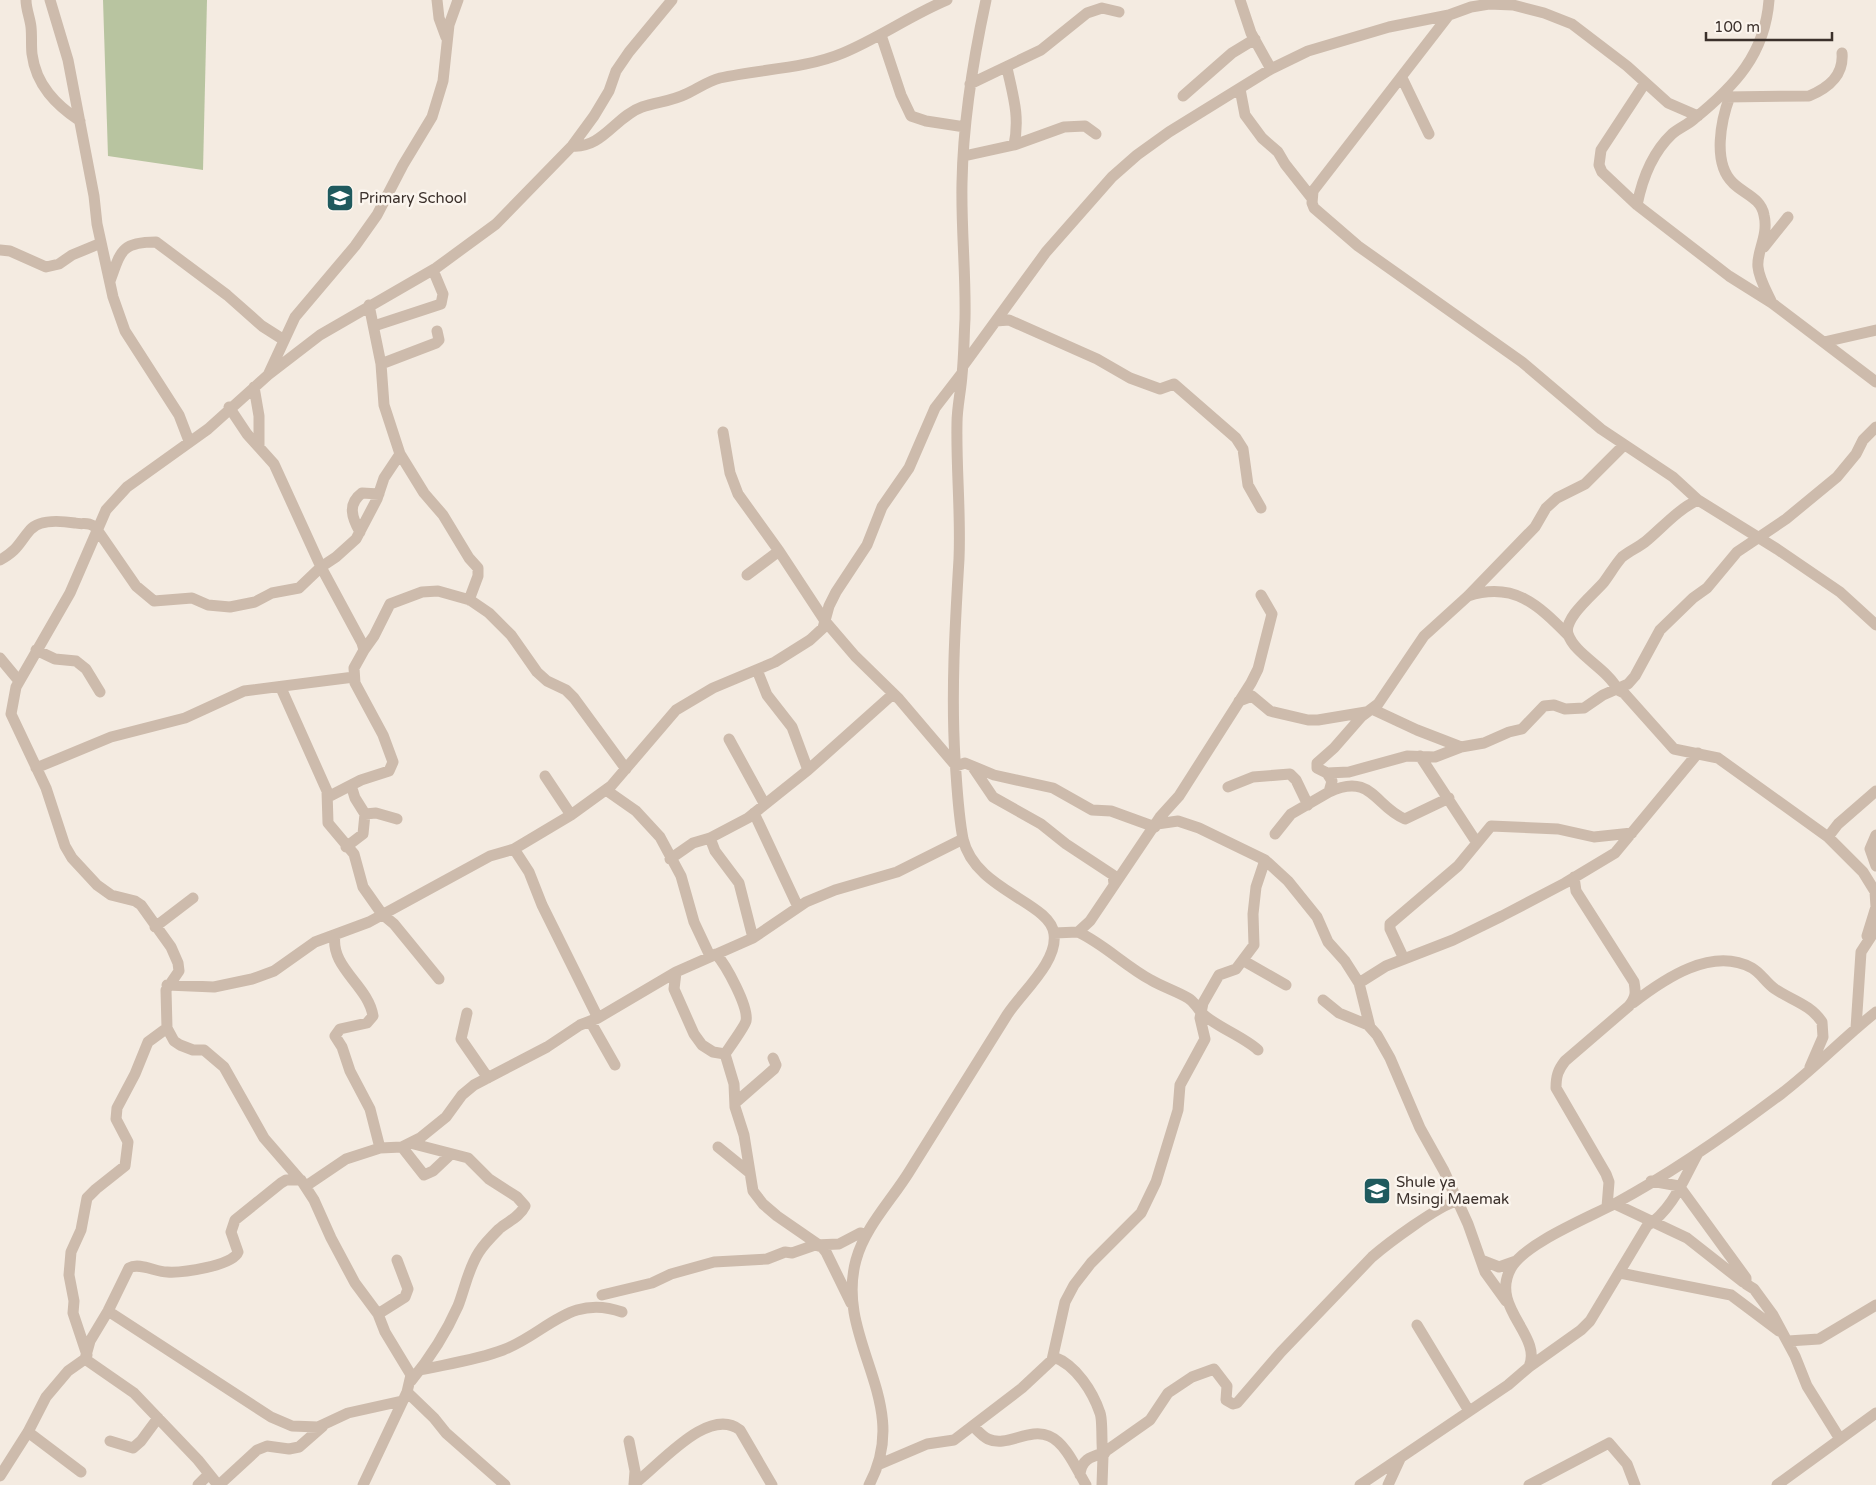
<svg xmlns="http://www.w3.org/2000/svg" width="1876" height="1485" font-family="'Varela Round',sans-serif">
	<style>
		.green { fill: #b8c4a0 }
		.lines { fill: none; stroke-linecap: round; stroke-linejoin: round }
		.minor { stroke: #cdbbac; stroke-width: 11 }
		.labels { text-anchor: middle; stroke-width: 5; stroke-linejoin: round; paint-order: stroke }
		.poi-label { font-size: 15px; fill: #3b302b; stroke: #fbf5ee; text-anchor: start }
	</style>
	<rect width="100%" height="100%" fill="#f4ebe1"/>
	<path class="green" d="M103,0H207L203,170L108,156Z"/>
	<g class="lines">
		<path class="minor" d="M26,0C26,9 30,18 31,27C32,36 31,45 32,54C36,85 56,105 80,121
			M50,0L68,60L94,196L97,224L113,297L125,331L179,415L189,441
			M437,0L439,18L446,37
			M1240,0L1251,33L1271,69
			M1449,15L1313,191L1312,203L1314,208L1358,246L1522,362L1601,429L1673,477L1698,500L1777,549L1840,592L1876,625
			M881,35L901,95L911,116L926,121L965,127
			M1007,68C1013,96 1020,116 1014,145
			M1402,78L1429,134
			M1645,83L1601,150L1599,165L1602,172L1637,205L1729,276L1772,303L1876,382
			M970,84L1041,50L1087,13L1102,8L1119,12
			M1240,89L1245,115L1262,138L1278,152L1285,164L1311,197
			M1183,96L1232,53L1255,39
			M1730,96C1721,120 1712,163 1733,183C1744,194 1761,198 1764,215C1769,236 1756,252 1758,267C1759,279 1767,292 1772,303
			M1725,97L1809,96C1828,88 1844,76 1842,53
			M572,146C602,149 616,116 642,107C657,102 672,101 686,94C697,89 708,81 720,78C760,69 805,69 843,53C879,38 911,15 947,0
			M964,156L1014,145L1064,127L1085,126L1096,134
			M1637,205C1642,180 1653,152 1672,134C1679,128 1687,125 1694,119C1735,86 1765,54 1769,0
			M1764,247L1788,217
			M0,250L10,251L46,267L59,264L72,255L101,243
			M110,281C121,251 121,242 156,242L227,295L262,326L284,340
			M369,305L381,364L384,405L400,454L424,493L443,515L469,558L478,568V576L469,600
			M996,321L1009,320L1097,359L1130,378L1160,389L1174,384L1236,438L1243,449L1248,485L1261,508
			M374,326L441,304L443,294L433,270
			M1824,342L1876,330
			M381,364L436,343L439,340L437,331
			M963,366L1046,252L1112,177L1137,155L1169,132L1271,69L1308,51L1389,27L1449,15L1471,7L1489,4L1513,5L1544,13L1572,24L1627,66L1668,103L1698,116
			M269,373L295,317L355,246L377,215L403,165L432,117L443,81L449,25L458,0
			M254,387L259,416V446
			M229,407L247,434L274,464L321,567L362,643L364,650L354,668L355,683L383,735L393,762L389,771L361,780L328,797
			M723,432L730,473L738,494L779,551L825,621L855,656L899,699L956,766L965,763L994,775L1053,788L1092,810L1111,811L1155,827
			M1698,500C1678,509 1662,528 1645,542C1637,548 1629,551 1622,557C1615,565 1610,574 1604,582C1595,593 1563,618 1568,634C1575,655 1607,668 1618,690L1624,693L1674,749L1718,758L1828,837L1863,872L1876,893
			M360,532C352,518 347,504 362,493L379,494
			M0,560C18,550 18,544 30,530C39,519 62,521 75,523C83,525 89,521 96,528L136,586L154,601L192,598L208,605L230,607L255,602L272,593L299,588L321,567L336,557L356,539L377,499L384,478L400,454
			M747,575L779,551
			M1468,596C1514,581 1538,605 1568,635
			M36,650L55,659L76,661L86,669L100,692
			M364,650L374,636L390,604L422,592L438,591L470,600L489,613L511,635L537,672L547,681L566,690L574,698L626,769
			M0,658L19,681
			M757,670L767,695L792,727L808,770
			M281,688L327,791L328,823L354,854L363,887L382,914L394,924L439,979
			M1239,701L1252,696L1270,711L1308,720H1318L1366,712
			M1372,709L1417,730L1461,747
			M729,739L764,803
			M1420,756L1477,843
			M972,766L993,797L1041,824L1066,844L1113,875L1114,884
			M36,768L111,737L185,718L244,691L354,677
			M1327,773L1349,772L1407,756L1435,757L1461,747L1484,743L1509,732L1522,729L1544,706L1554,705L1565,709L1584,708L1603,695L1628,684L1635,676L1660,630L1693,598L1707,588L1737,552L1786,519L1837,477L1856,454L1863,440L1876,427
			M545,776L571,815
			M351,785L355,798L365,814L376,813L397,819
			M1228,787L1253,777L1290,774L1296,780L1308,805
			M606,790L636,811L660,837L681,876L694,922L710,956
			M1329,792C1372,772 1375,807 1405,819L1449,798
			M754,813L798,907
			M1157,824L1178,821L1199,828L1265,860L1288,881L1317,917L1328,942L1345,961L1359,983L1370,1027
			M1275,834L1291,814L1329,792L1332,781L1327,773L1317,768V763L1334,748L1362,716L1378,704L1424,636L1468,596L1535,527L1546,508L1557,498L1585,484L1624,445
			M1876,835L1870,849L1876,866
			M1828,837L1838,824L1876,791
			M710,838L715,851L739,883L753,938
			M346,847L363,834L365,814
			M514,849L529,872L542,905L598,1018
			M670,859L693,843L710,838L748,818L808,770L893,694
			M1574,877L1576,891L1634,982C1636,993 1636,997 1629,1006L1565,1061C1558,1070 1556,1076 1556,1088L1606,1174L1609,1182L1607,1207
			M155,927L193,898
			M1078,932C1104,944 1125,966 1151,980C1163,987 1176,991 1188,998C1195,1002 1196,1007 1201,1012C1212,1025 1243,1036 1258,1050
			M1054,933L1078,932L1090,921L1160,817L1179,796L1251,683L1258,669L1272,614L1261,595
			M335,935C330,968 368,985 373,1016L367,1023L340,1029L335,1036L342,1047L350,1071L370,1109L380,1148
			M1867,936L1876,907L1875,892
			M716,954C726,965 749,1007 746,1021C745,1026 729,1048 725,1054
			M1404,959L1390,929V924L1458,866L1491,826L1558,829L1594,837L1632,833
			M1244,961L1286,985
			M676,972L674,989L694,1034L702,1045L713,1052L725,1054
			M1359,983L1386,966L1453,940L1502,916L1565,883L1615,853L1698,753
			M167,985L214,987L252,979L274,971L315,942L369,922L490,856L514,849L571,815L611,786L676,710L713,688L775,662L810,640L823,628L829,606L836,592L867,545L882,507L909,468L935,408L962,373
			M1323,1000L1339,1013L1368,1025L1377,1035L1390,1058L1420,1128L1444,1171L1468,1224L1485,1272L1506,1301
			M1633,1003C1664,979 1712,946 1752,968C1761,973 1766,983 1775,989C1791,1000 1810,1004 1822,1022L1823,1037L1810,1067
			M467,1013L461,1039L488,1078
			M590,1021L615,1065
			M1856,1028L1861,952L1876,929
			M725,1054L734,1084L735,1107L744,1135L753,1191L763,1204L777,1216L819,1245
			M735,1103L774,1069L776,1065L773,1058
			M410,1143L468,1158L489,1179L517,1197L525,1206C519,1218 508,1221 499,1229C492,1236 484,1244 479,1252C468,1269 465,1288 458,1306C446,1333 430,1358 411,1381
			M402,1147L424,1175L433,1171L451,1154
			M718,1147L750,1173
			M1651,1181L1679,1186L1746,1278V1284L1754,1289L1773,1315L1795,1356L1807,1386L1840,1439
			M304,1184H309L346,1159L380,1148L402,1147L420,1138L446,1117L462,1095L474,1085L547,1047L580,1025L598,1018L676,972L753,938L806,902L835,890L897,872L963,839
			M1615,1204L1687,1238L1743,1282
			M815,1245L822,1247L826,1252L851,1303
			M1481,1260L1499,1267L1516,1261
			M1620,1273L1731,1295L1779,1331
			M602,1295L652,1283L671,1274L714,1262L767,1259L785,1252L792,1253L815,1245L839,1244L860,1233L865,1234
			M108,1311L271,1417L292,1426L318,1427L348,1413L402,1401
			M378,1314L405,1297L408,1289L397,1260
			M1417,1325L1469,1411
			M1788,1341L1819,1339L1876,1305
			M87,1355L73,1313L74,1301L69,1275L71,1252L81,1230L87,1198L96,1189L125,1166L128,1142L116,1119L117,1108L135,1074L148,1042L167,1028
			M1054,1357C1076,1365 1093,1392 1100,1413C1103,1420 1101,1446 1103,1456
			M85,1359L134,1393L198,1460L218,1485
			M1529,1367L1581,1330L1590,1321L1647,1226C1673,1209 1683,1180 1698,1153
			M420,1370C447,1364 477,1360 503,1350C546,1334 570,1293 622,1312
			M407,1392L434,1418L446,1433L505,1485
			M973,1426C977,1430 982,1436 988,1439C1007,1448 1029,1427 1049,1436C1066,1443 1077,1470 1086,1485
			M28,1432L81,1472
			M110,1441L133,1448L141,1441L158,1418
			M629,1441L635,1471L634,1485
			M880,1464L927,1444L954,1440L1022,1388L1052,1360L1065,1302L1074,1285L1091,1263L1141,1213L1156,1182L1178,1110L1180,1085L1205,1039L1200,1018L1203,1003L1219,975L1236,969L1254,945L1253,914L1256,887L1265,860
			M1080,1475C1081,1460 1090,1457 1103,1453
			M0,1476L28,1432L46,1397L68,1371L85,1359L90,1341L108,1311L129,1268C139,1262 156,1272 167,1272C181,1273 233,1266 238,1252L231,1232L235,1220L281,1183L286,1180H301
			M634,1484C659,1466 708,1405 740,1430L772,1485
			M198,1485L209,1474
			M219,1485L257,1450L267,1446L289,1449L299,1447L323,1426
			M363,1485L407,1392L411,1375L385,1332L378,1314L355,1283L331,1238L314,1200L303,1183L264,1138L224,1067L204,1050H193L180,1045L174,1041L167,1028L166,990L179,971L178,963L171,947L141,905L135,901L111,895L97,885L72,858L65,846L46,788L11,714L16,687L70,593L106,510L127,487L208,429L268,375L320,335L436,268L496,224L572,146L594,116L609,91L616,71L629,52L672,0
			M869,1485C914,1402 834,1341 856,1260C865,1227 891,1201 909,1172C942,1120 974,1067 1007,1015C1021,993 1058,962 1054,934C1051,902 975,891 963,839C958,813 957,786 955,759C951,692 955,626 959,559C961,514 956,468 957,423C957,407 961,391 962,375C964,356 964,337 965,319C966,274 961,228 962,183C963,121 973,60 986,0
			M1102,1485L1103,1456L1106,1451L1150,1420L1168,1393L1192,1377L1214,1369L1227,1386L1226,1400L1233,1404L1237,1403L1281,1352L1372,1257C1387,1244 1439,1205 1457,1201
			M1360,1485L1508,1385L1529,1367C1543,1335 1489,1308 1511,1268C1525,1243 1590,1217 1616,1203C1674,1172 1729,1133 1781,1094C1814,1069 1843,1038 1876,1012
			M1388,1485L1400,1459
			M1529,1485L1609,1443L1627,1464L1635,1485
			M1777,1485L1876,1413"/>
	</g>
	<defs>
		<g id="school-square" transform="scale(1.4375)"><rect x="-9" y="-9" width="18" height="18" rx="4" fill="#1f5a5e" stroke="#fbf5ee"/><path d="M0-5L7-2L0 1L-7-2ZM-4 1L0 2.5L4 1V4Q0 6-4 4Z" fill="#fff"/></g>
	</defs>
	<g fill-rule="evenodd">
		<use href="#school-square" x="340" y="198"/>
		<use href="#school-square" x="1377" y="1191"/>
	</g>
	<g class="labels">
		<g class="poi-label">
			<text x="359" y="203">Primary School</text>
			<text x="1396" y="1187">Shule ya<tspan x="1396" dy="17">Msingi Maemak</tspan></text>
		</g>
	</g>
	<path d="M1706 32v8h126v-8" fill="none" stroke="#3b302b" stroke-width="2.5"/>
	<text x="1714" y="32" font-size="15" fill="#3b302b" stroke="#fbf5ee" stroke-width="4" paint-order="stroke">100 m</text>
</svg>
